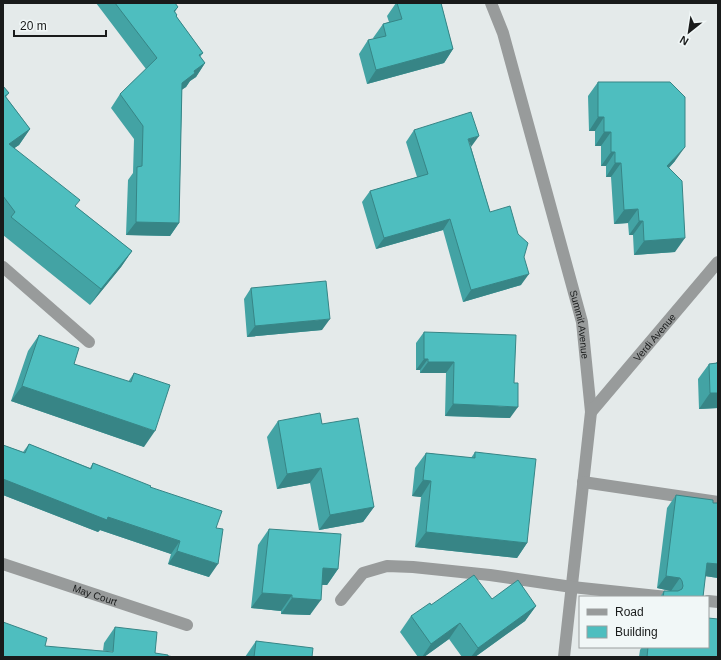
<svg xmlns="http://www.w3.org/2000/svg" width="721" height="660" font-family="Helvetica,sans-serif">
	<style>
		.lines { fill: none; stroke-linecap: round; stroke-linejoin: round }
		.minor { stroke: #989b9b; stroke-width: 12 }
		.wall { fill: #43a3a4 }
		.shaded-wall { fill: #378586 }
		.building { fill: #4ebebf; stroke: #378586 }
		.labels { text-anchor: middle; stroke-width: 4; stroke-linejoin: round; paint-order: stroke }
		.street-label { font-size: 10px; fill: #191b1b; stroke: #f1f7f7 }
	</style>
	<rect width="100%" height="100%" fill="#e4eaea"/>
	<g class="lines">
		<g class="minor">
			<path id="s1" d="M491,3L503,33L582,322L591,412L564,657"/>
			<path d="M3,267L89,342"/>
			<path id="s2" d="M591,412L718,262"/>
			<path d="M583,482L718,502"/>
			<path id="s3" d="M3,564L187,625"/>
			<path d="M341,600L363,573L387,566L413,567L490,575L572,587L667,597"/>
			<path d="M708,601L718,602"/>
		</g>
	</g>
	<path class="wall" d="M96,3H175L178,7L175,12L176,16L203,53L200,57L205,63L196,77L190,81L186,87L182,89L179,223L170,236L126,235L128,180L133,173L134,139L111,108L120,94L146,69Z
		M396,3H441L453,49L444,63L367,84L359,54L368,40L374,39L373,38L383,24L389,22L387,16Z
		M598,82L675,161L669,168L675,252L634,255L633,235H629L628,223L614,224L611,177H606V166H601V146H595V131H589L588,96Z
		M3,86L9,93L6,97L30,129L19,145L14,148L75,206L132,251L121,267L90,305L3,235L4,227L3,226Z
		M414,130L471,147L490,212L524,257L521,285L463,302L443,230L376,249L362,202L370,191L417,177L406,142Z
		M251,288L322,330L247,337L244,299Z
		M424,332L510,418L445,416L446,373H420V370H416V343Z
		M39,335L74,364L128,382L134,373L144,447L11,401L28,351Z
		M718,361V408L699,409L698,379L709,364L716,363Z
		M278,421L322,424L374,507L363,522L319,530L310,483L277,489L267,437Z
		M29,444L90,468L93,463L150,487L216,528L209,577L168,564L171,554L100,530L98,532L3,495V445L23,452Z
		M475,452L527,543L517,558L415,547L421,497L412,496L415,468L426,453L471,458Z
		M676,495L713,503L718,578L705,576L703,597H660L664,591H671L657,588L667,508Z
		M269,529L338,569L327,585H322L310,615L281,614V611L251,608L258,545Z
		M492,599L536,606L525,621L475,657H462L449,639L424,657H418L400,632L411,616L431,605Z
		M115,627L155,653L168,656L45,646L103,651L104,643Z
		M256,641L312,657H245Z
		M642,647H708L718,657H639L640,650Z"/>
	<path class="shaded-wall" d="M453,49L444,63L367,84L376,70Z
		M205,63L196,77L190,81L186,87L173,96L182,83L194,71Z
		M598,117H604L595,131H589Z
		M30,129L19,145L3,156L9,144Z
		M604,132H611L601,146H595Z
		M479,136L471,147L468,139Z
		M685,147L675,161L657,180L667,166Z
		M611,152H615L606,166H601Z
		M615,163H621L611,177H606Z
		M638,209L628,223L614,224L624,210Z
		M450,219L443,230L376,249L384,238Z
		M639,221H643L633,235H629Z
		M136,222L179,223L170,236L126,235Z
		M685,238L675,252L634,255L644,241Z
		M132,251L121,267L90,305L101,289Z
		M529,274L521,285L463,302L471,290Z
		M330,319L322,330L247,337L255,326Z
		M424,359H428L420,370H416Z
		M428,362H454L446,373H420Z
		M22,386L155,431L144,447L11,401Z
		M710,393H718V408L699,409Z
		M453,404L518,407L510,418L445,416Z
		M321,468L310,483L277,489L287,474Z
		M3,479L108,517L180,541L171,554L100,530L98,532L3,495Z
		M423,480L431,481L421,497L412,496Z
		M374,507L363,522L319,530L330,515Z
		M426,532L527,543L517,558L415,547Z
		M177,551L218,564L209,577L168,564Z
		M707,563L718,564V578L698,575Z
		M323,568L338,569L327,585L312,584Z
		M666,576L680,578L671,591L657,588Z
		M262,593L292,595L281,611L251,608Z
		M292,598L321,600L310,615L281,614Z
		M536,606L525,621L475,657H471L478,648Z
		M460,623L449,639L424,657H422L431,644Z"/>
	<path class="building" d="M115,3H175L178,7L174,11L177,15L176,16L203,53L199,55L205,63L194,71L195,73L182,83L179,223L136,222L137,167L142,166L143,126L120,94L157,58Z
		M397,3H441L453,49L376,70L368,40L386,36L383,24L402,19Z
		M598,82H670L685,97V147L667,166L682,181L685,238L644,241L643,221H639L638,209L624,210L621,163H615V152H611V132H604V117H598Z
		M3,86L9,93L5,96L30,129L9,144L80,200L75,206L132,251L101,289L11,217L15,212L3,196Z
		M471,112L479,136L468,139L490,212L510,206L518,234L528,243L524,257L529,274L471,290L450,219L384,238L370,191L428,174L414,130Z
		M326,281L330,319L255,326L251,288Z
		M424,332L516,335L514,383H518V407L453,404L454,362H428V359H424Z
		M39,335L79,348L74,364L131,382L134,373L170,385L155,431L22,386Z
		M718,361V393H710L709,364L717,363Z
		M320,413L322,424L358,418L374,507L330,515L321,468L287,474L278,421Z
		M29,444L91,469L93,463L151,486L150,487L222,511L216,528L223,529L218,564L177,551L180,541L108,517L107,520L3,479V445L25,453Z
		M475,452L536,459L527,543L426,532L431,481L423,480L426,453L475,458Z
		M676,495L713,500V503H718V564L707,563L703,597H663L664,591H678L682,589L683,586L682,581L680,578L666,576Z
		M269,529L341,534L338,569L323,568L321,600L292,598V595L262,593Z
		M474,575L492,599L518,580L536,606L478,648L460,623L431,644L411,616L430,603L431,605Z
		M708,618L718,619V657H647L648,647H708Z
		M3,622L47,638L45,646L113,652L115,627L157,632L155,653L168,655V656L175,657H3Z
		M256,641L313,648L312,657H254Z"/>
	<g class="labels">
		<g class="street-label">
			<text dy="4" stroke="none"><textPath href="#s1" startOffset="334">Summit Avenue</textPath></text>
			<text dy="4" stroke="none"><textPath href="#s2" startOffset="98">Verdi Avenue</textPath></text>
			<text dy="4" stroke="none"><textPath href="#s3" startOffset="97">May Court</textPath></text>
		</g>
	</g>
	<rect width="721" height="660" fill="none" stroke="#191b1b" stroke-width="8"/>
	<rect x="579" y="596" width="130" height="52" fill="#f1f7f7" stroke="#9b9f9f"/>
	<rect x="587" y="609" width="20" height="6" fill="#989b9b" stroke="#9b9f9f"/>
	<text x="615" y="616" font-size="12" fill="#191b1b">Road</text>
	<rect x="587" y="626" width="20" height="12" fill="#4ebebf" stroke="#9b9f9f"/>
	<text x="615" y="636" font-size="12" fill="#191b1b">Building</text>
	<g transform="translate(689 32) rotate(210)" stroke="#f1f7f7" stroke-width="3" paint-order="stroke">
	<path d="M0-3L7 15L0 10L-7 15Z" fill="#191b1b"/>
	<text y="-6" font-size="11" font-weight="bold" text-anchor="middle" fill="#191b1b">N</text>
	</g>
	<path d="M14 30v6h92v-6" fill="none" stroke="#191b1b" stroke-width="2"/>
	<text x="20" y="30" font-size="12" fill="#191b1b" stroke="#f1f7f7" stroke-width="3" paint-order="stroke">20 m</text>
</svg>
